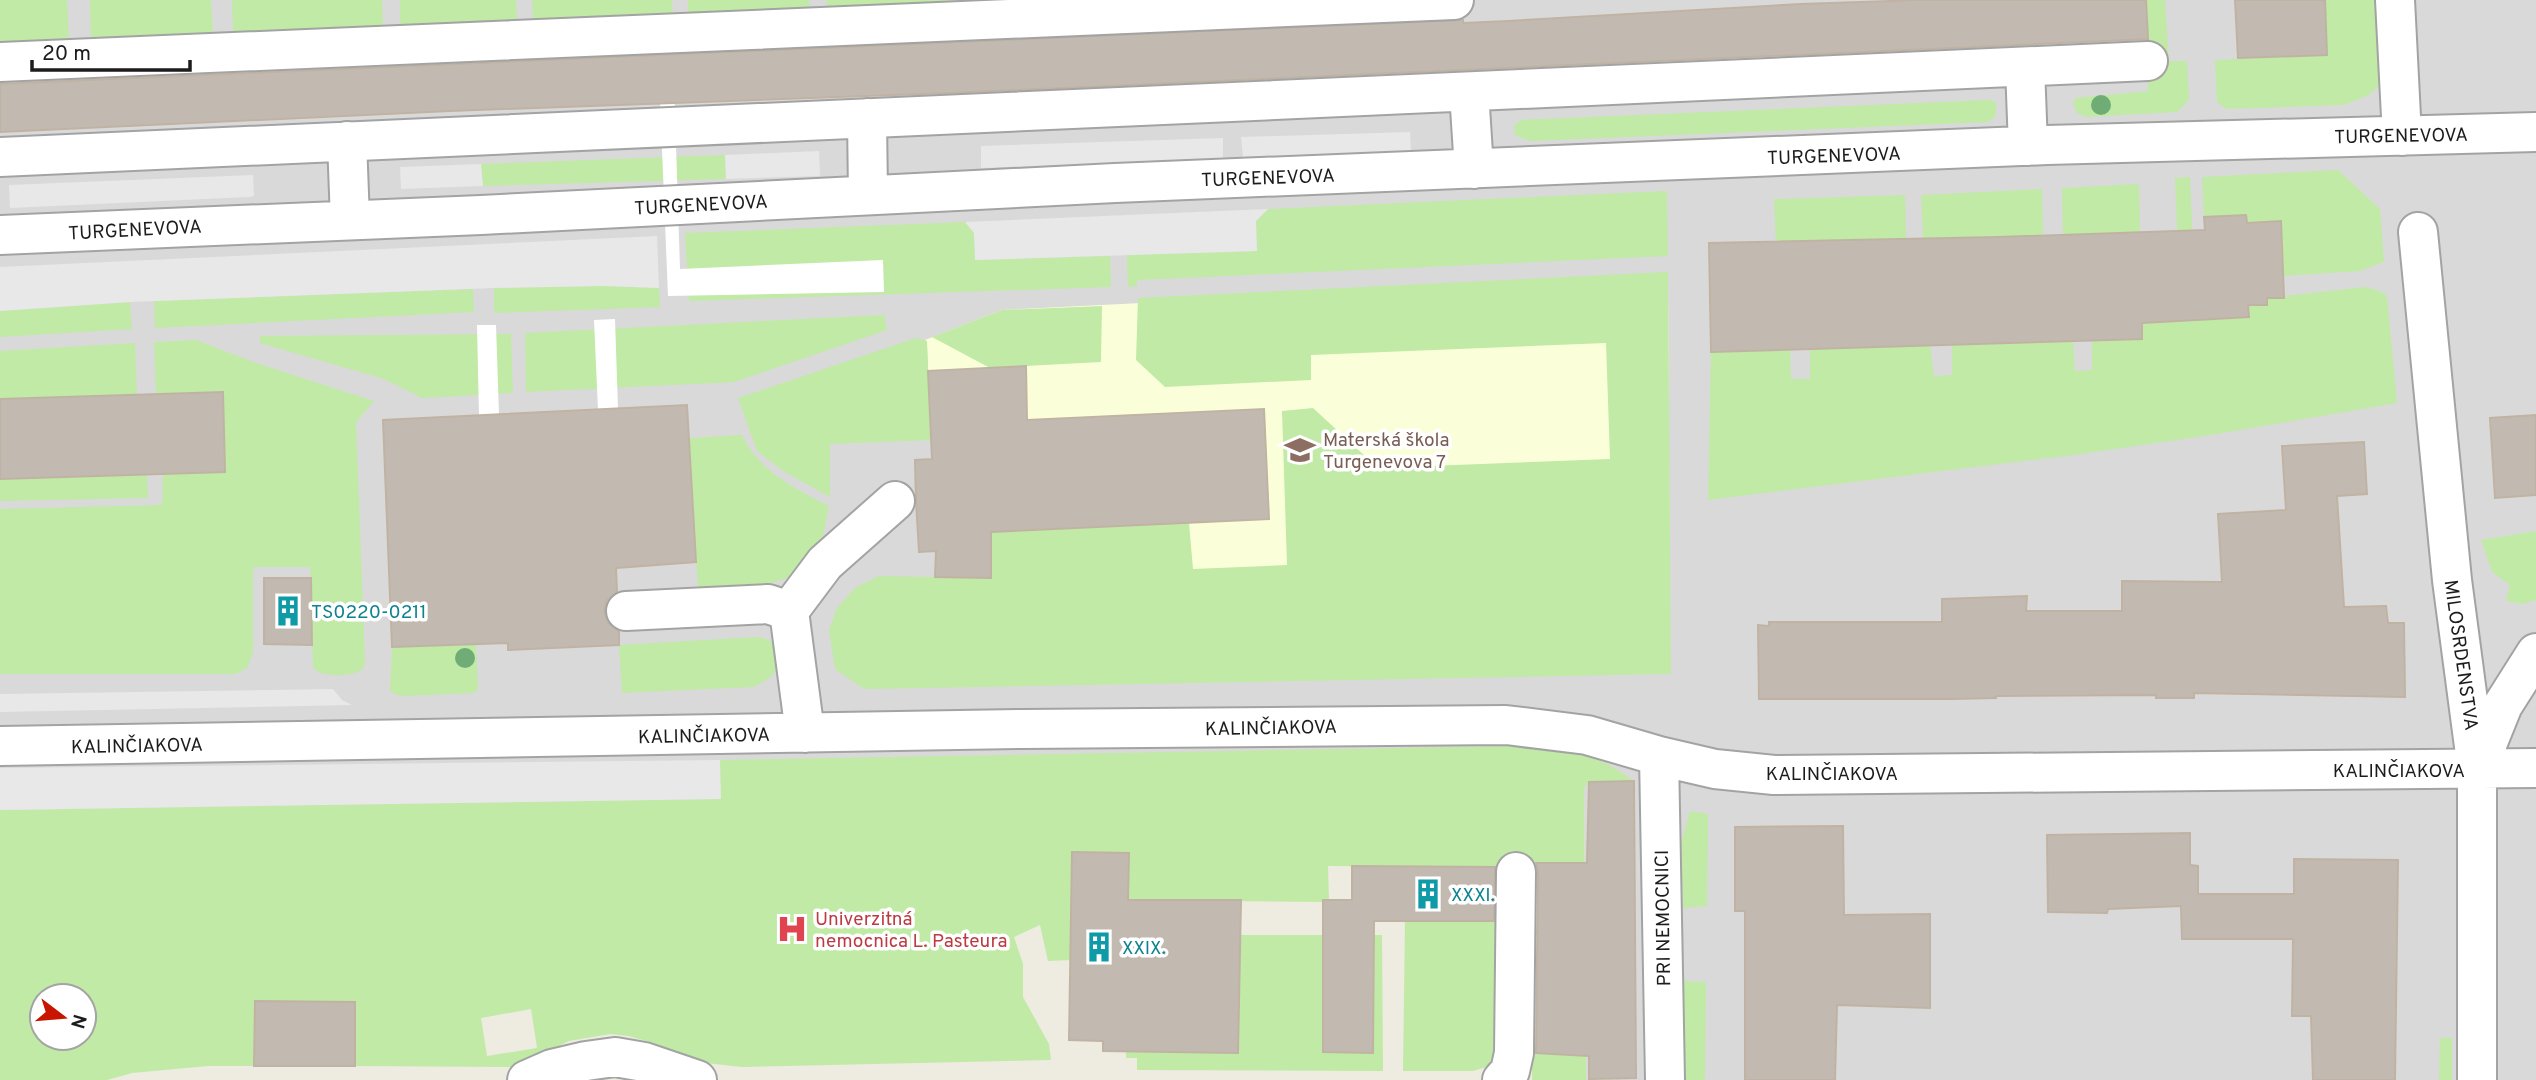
<svg xmlns="http://www.w3.org/2000/svg" width="2536" height="1080" font-family="Overpass,sans-serif">
	<style>
		.residential { fill: #dad9d9 }
		.education { fill: #fbffd9 }
		.grass { fill: #c0eaa5; fill-rule: evenodd }
		.parking { fill: #e8e8e8 }
		.pier { fill: #fff }
		.building { fill: #c2bab1; stroke: #c0b3a3; stroke-width: 2 }
		.lines { fill: none; stroke-linecap: round; stroke-linejoin: round }
		.minor-casing { stroke: #a3a3a3; stroke-width: 42 }
		.minor { stroke: #fff; stroke-width: 38 }
		.tree { fill: #70ad76 }
		.labels { text-anchor: middle; stroke-width: 7; stroke-linejoin: round; paint-order: stroke }
		.street-label { font-size: 19px; fill: #1c1c1c; stroke: #fff }
		.education-label { font-size: 19px; fill: #785e54; stroke: #fff; text-anchor: start }
		.culture-label { font-size: 19px; fill: #0d838f; stroke: #fff; text-anchor: start }
		.health-label { font-size: 19px; fill: #be3a42; stroke: #fff; text-anchor: start }
	</style>
	<rect width="100%" height="100%" fill="#eeebe1"/>
	<path class="residential" d="M0,0H2536V1080H1586L1584,789L0,810Z"/>
	<path class="education" d="M1668,277L1670,634L935,577L936,552H919L915,460L932,458L927,346L925,340L1002,310Z"/>
	<path class="grass" d="M0,0H67L69,40L0,44Z
		M90,0H211L213,34L91,39Z
		M232,0H382L383,27L233,33Z
		M400,0H516L517,21L400,26Z
		M532,0H672L673,16L533,21Z
		M688,0H809L810,12L688,15Z
		M827,0H954V8L827,11Z
		M2145,0H2165L2169,61H2187L2189,100L2177,112L2085,117L2077,113L2073,104L2075,98L2148,91Z
		M2325,0H2379L2383,72L2377,88L2367,96L2344,105L2227,109L2217,102L2215,60L2326,55Z
		M1988,100L1996,102V115L1989,122L1530,141L1515,135L1514,126L1521,120Z
		M725,155L726,179L483,186L481,164Z
		M2338,170L2380,209L2384,262L2360,271L2283,276L2247,223L2246,215L2204,217L2202,177Z
		M2190,177L2196,320L2248,305H2266L2267,298L2364,287L2380,291L2387,296L2397,403L2211,435L2073,455L1708,500L1711,352L1790,349L1791,379H1810V348L1930,345L1934,376L1952,375V344L2073,341L2075,371L2092,370V340L2142,339L2141,277L2179,274L2175,178Z
		M2139,184L2140,232L2063,235L2062,188Z
		M2042,189L2043,236L1923,238L1921,195Z
		M1667,191L1668,256L1137,280V286L1128,287L1127,255L1257,251L1256,221L1268,209Z
		M1905,195L1906,238L1776,243L1774,199Z
		M965,222L974,233L976,260L1110,256L1111,287L689,301L685,233Z
		M1668,272L1671,674L864,689L835,669L829,630L837,608L855,588L879,576L990,578L991,532L1189,523L1193,569L1287,565L1282,411L1313,408L1378,468L1610,459L1606,343L1311,355V380L1165,387L1136,360L1138,298Z
		M604,286L659,288L660,307L494,313V288Z
		M473,289L474,312L155,328L154,301Z
		M130,302L132,329L0,337V311Z
		M1102,306L1101,362L990,368L932,337L1002,310Z
		M884,315L887,330L734,382L526,392L525,333Z
		M511,334L513,393L422,398L384,379L260,343V336Z
		M916,338L927,341L931,440L830,444V497L783,471L757,451L738,398Z
		M196,340L256,363L374,401L356,422L365,662L363,669C351,677 324,678 313,668L310,567H253V651L248,667L236,674H0V509L162,505L163,474L225,472L223,393L156,394L154,342Z
		M135,343L137,395L0,399V351Z
		M742,435C759,471 794,488 829,506C826,518 825,531 821,543C806,593 739,585 698,588L689,438Z
		M147,475L148,498L0,501V479Z
		M2536,531V600L2522,604L2506,601L2510,585L2492,572L2481,540Z
		M757,637L766,639L775,644C782,668 776,677 753,687L622,693L619,645Z
		M476,644L478,689L473,693L402,696L394,694L390,690L392,647Z
		M1565,745L1613,767L1634,781L1589,782L1584,788L1586,1080H1532V1053H1566L1543,934L1532,935L1526,929L1575,928V863H1526L1505,867L1328,866L1329,902L1128,900V853L1072,852L1071,960L1048,961L1040,925L1014,937L1023,964V997L1049,1044L1051,1060L742,1067L697,1062L654,1043L628,1036L610,1034L569,1041L517,1067L355,1066V1002L255,1001L254,1066H208L132,1073L107,1080H0V810L720,799V760ZM42,996H84V1038H42ZM531,1009L537,1048L487,1056L481,1018Z
		M1690,811L1708,814L1707,906L1683,908L1681,844Z
		M1405,921H1498L1497,1055L1490,1066L1473,1071H1403Z
		M1128,934L1238,1053L1240,935H1382L1383,1071L1137,1070V1058H1126Z
		M1684,981L1706,982L1705,1080H1685Z
		M2440,1038H2452V1080H2439Z"/>
	<path class="parking" d="M1410,132L1411,151L1243,157L1241,137Z
		M1223,138V159L981,168V146Z
		M819,151L820,176L726,179L725,155Z
		M481,164L483,186L401,189L400,167Z
		M253,175L254,196L249,197L10,208L9,185Z
		M1268,209L1256,221L1257,251L975,260L974,233L965,222Z
		M657,236L659,288L604,286L494,288L130,302L0,311V267Z
		M333,689L342,700L352,705L0,712V694Z
		M720,760L721,799L0,810V768Z"/>
	<path class="pier" d="M658,52H673L680,269L883,260L884,292L668,296Z
		M615,319L618,409L598,410L594,320Z
		M477,325H496L499,415L479,416Z"/>
	<path class="building" d="M1920,0H2146L2148,39L948,93L450,111L0,132V84L1463,20V23L1508,21L1801,4Z
		M2235,0H2325L2327,55L2238,58Z
		M2246,215L2247,223L2281,221L2284,298H2267V305H2248L2249,317L2142,323V339L1711,352L1709,243L1999,237L2205,230L2204,217Z
		M1026,366L1027,420L1264,409L1269,519L991,532V578L935,577L936,551L919,552L916,501L915,460L932,459L928,371Z
		M223,392L225,472L0,479V399Z
		M687,405L696,562L616,568L617,592L607,600L604,611L608,623L619,631V645L508,650V643L392,647L383,420Z
		M2536,415V495L2495,498L2490,418Z
		M2364,442L2367,494L2337,496L2344,607L2386,606L2388,623H2404L2405,697L2194,693V698H2156V695L1996,696V698L1952,699H1759L1758,625L1769,626V622H1942V599L2027,596L2026,611H2122V581L2222,582L2218,514L2286,510L2282,446Z
		M264,578H311L312,645L264,644Z
		M1634,781L1636,1078L1589,1079V1056L1536,1053L1538,872L1536,863H1587L1589,782Z
		M1843,826L1844,915L1930,914V1008L1837,1005L1835,1080H1745V911H1735V827Z
		M2190,833V865L2198,866V894H2294V859L2398,860L2395,1080H2313L2311,1016H2292L2293,939H2182L2181,906L2108,909L2107,913L2048,912L2047,835Z
		M1072,852L1129,853L1128,900H1241L1238,1053L1103,1051V1041L1069,1040Z
		M1352,866L1495,867L1494,921H1374L1373,1053L1323,1052V900H1352Z
		M255,1001L355,1002V1066H254Z"/>
	<g class="lines">
		<g class="minor-casing">
			<path id="minor" d="M2395,0L2402,136
				M0,62L1454,0
				M2025,67L2028,146
				M1469,92L1474,169
				M867,118L868,195
				M347,141L350,220
				M0,157L2148,61
				M2418,232L2452,580L2477,769V1080
				M0,235L481,215L1115,183L2047,145L2536,132
				M626,611L768,604L789,611L805,733
				M789,611L825,563L895,501
				M0,746L1022,729L1506,725L1587,735L1659,756L1715,769L1774,775L2536,768
				M1659,756L1665,1080
				M2478,767L2503,705L2536,653
				M527,1080L552,1069L586,1061L615,1057L644,1062L697,1080
				M1502,1080L1510,1071L1514,1053L1516,872"/>
		</g>
		<use href="#minor" class="minor"/>
	</g>
	<g class="tree">
		<circle cx="2101" cy="105" r="10"/>
		<circle cx="465" cy="658" r="10"/>
	</g>
	<defs>
		<g id="school-bare" transform="scale(2.415)"><path d="M0-5L7-2L0 1L-7-2ZM-4 1L0 2.5L4 1V4Q0 6-4 4Z" fill="#8d6e63" stroke="#fff" stroke-width="2.5" paint-order="stroke"/></g>
		<g id="building-bare" transform="scale(2.415)"><path d="M-4-6H4V6H1V3H-1V6H-4ZM-2.5-4.3h1.7v1.8h-1.7ZM.8-4.3h1.7v1.8H.8ZM-2.5-1h1.7V.8h-1.7ZM.8-1h1.7V.8H.8Z" fill="#0f9aa8" stroke="#fff" stroke-width="2.5" paint-order="stroke"/></g>
		<g id="hospital-bare" transform="scale(2.415)"><path d="M-5-5h3v3.5h4V-5h3V5h-3V1.5h-4V5h-3Z" fill="#e0444e" stroke="#fff" stroke-width="2.5" paint-order="stroke"/></g>
	</defs>
	<g fill-rule="evenodd">
		<use href="#school-bare" x="1300" y="450"/>
		<use href="#building-bare" x="288" y="611"/>
		<use href="#building-bare" x="1428" y="894"/>
		<use href="#hospital-bare" x="792" y="929"/>
		<use href="#building-bare" x="1099" y="947"/>
	</g>
	<g class="labels">
		<g class="street-label">
			<text transform="translate(2401 135) rotate(-1)" y="7">TURGENEVOVA</text>
			<text transform="translate(1834 155) rotate(-2)" y="7">TURGENEVOVA</text>
			<text transform="translate(1268 177) rotate(-2)" y="7">TURGENEVOVA</text>
			<text transform="translate(701 204) rotate(-3)" y="7">TURGENEVOVA</text>
			<text transform="translate(135 229) rotate(-3)" y="7">TURGENEVOVA</text>
			<text transform="translate(2462 655) rotate(82)" y="7">MILOSRDENSTVA</text>
			<text transform="translate(1271 727) rotate(-1)" y="7">KALINČIAKOVA</text>
			<text transform="translate(704 735) rotate(-1)" y="7">KALINČIAKOVA</text>
			<text transform="translate(137 745) rotate(-1)" y="7">KALINČIAKOVA</text>
			<text x="2399" y="777">KALINČIAKOVA</text>
			<text x="1832" y="780">KALINČIAKOVA</text>
			<text transform="translate(1662 918) rotate(-91)" y="7">PRI NEMOCNICI</text>
		</g>
		<g class="education-label">
			<text x="1323" y="446">Materská škola<tspan x="1323" dy="22">Turgenevova 7</tspan></text>
		</g>
		<g class="culture-label">
			<text x="311" y="618">TS0220-0211</text>
			<text x="1451" y="901">XXXI.</text>
			<text x="1122" y="954">XXIX.</text>
		</g>
		<g class="health-label">
			<text x="815" y="925">Univerzitná<tspan x="815" dy="22">nemocnica L. Pasteura</tspan></text>
		</g>
	</g>
	<g transform="translate(63 1017) rotate(106)"><circle r="33" fill="#ffffff" stroke="#a4a4a4" stroke-width="2"/>
	<path d="M0-5L12 26L0 18L-12 26Z" fill="#c81500"/>
	<text y="-10" font-size="19" font-weight="bold" text-anchor="middle" fill="#1c1c1c">N</text>
	</g>
	<path d="M32 60v10h158v-10" fill="none" stroke="#1c1c1c" stroke-width="3.5"/>
	<text x="42" y="60" font-size="21" fill="#1c1c1c" stroke="#ffffff" stroke-width="5" paint-order="stroke">20 m</text>
</svg>
